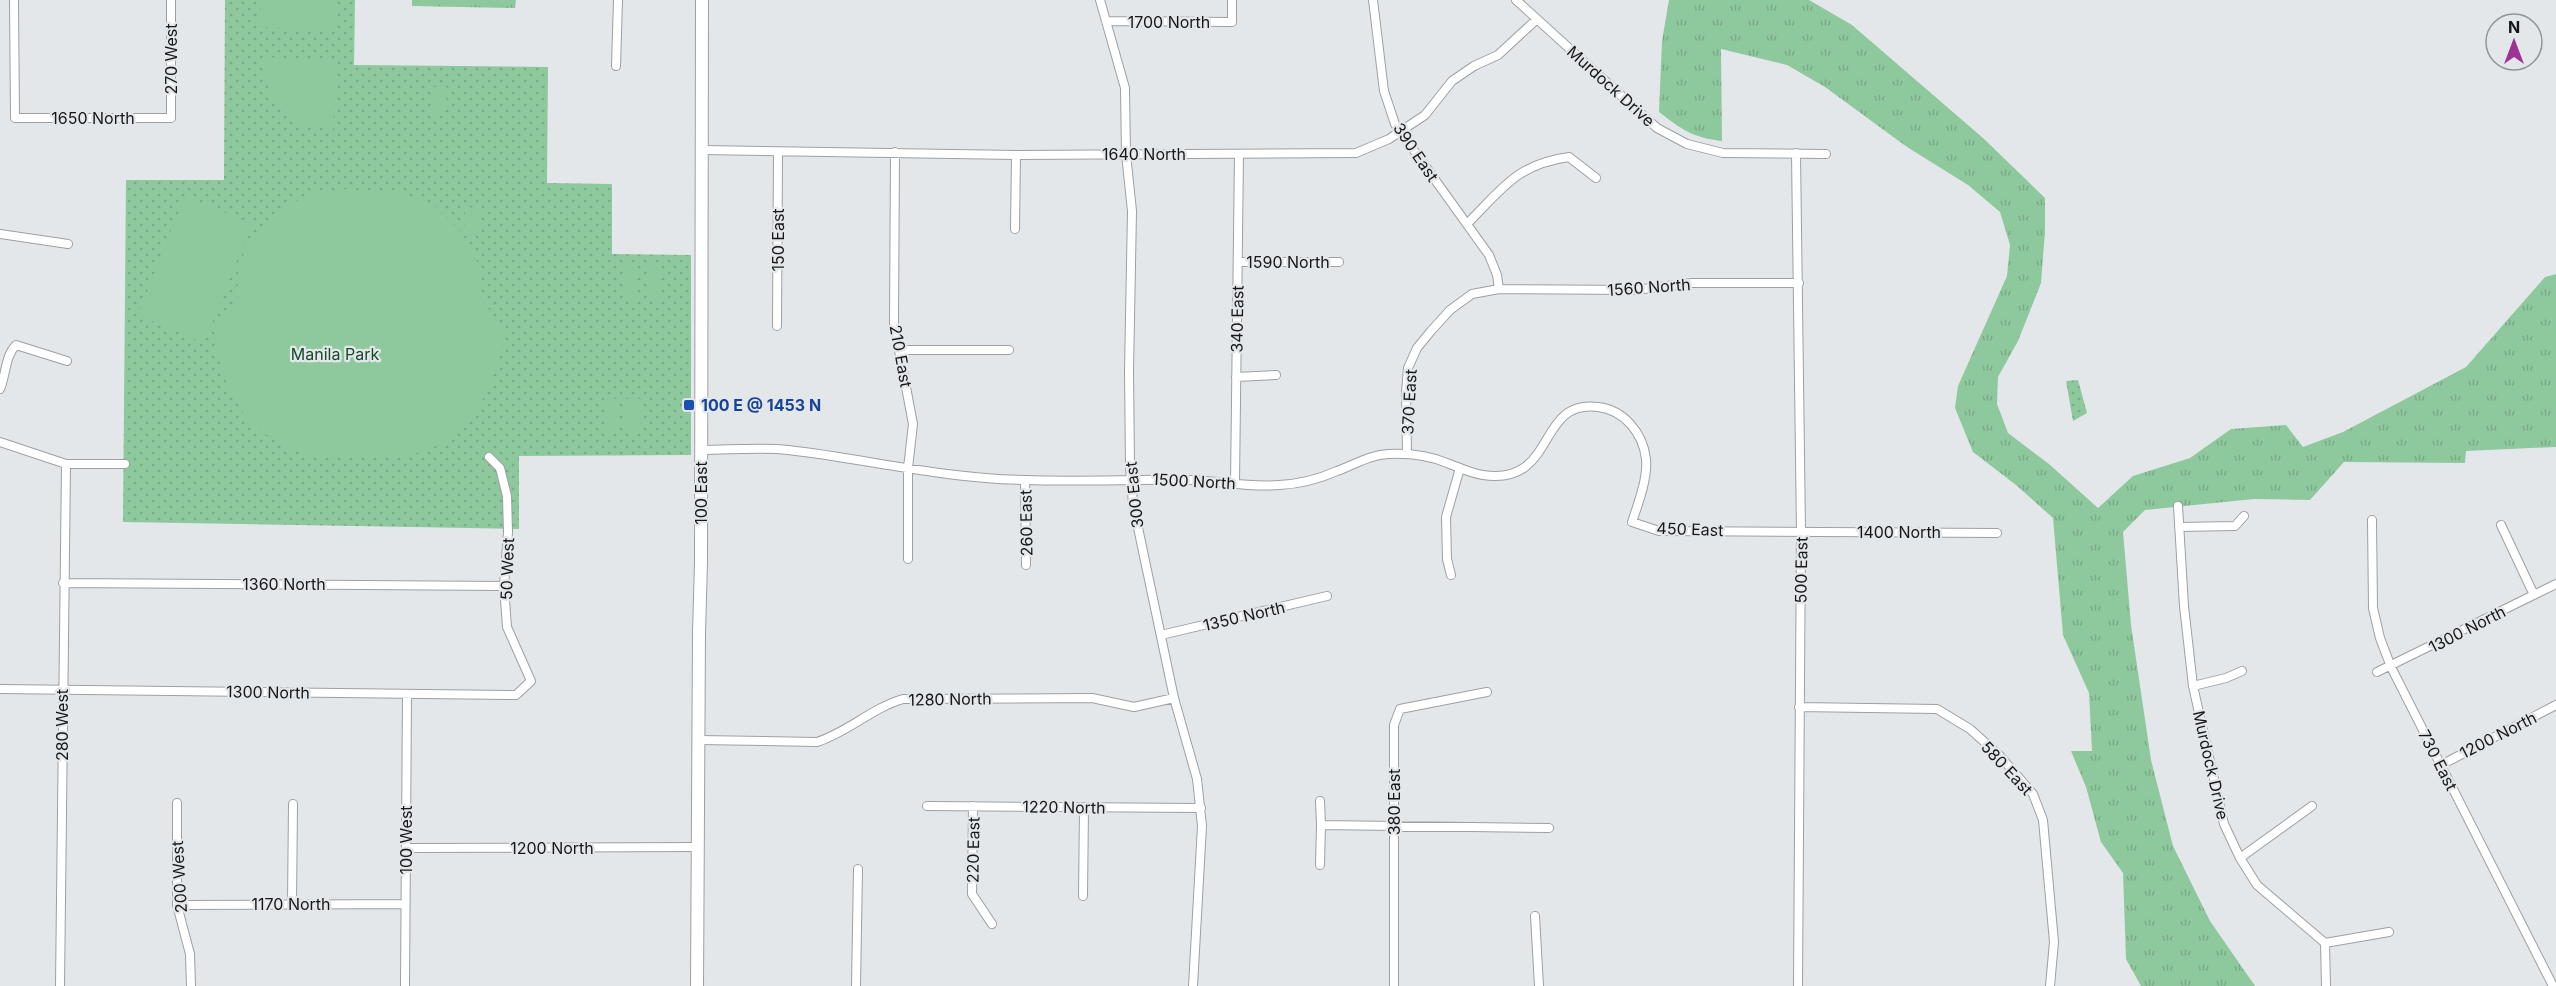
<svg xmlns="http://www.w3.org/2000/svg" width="2556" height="986" font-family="Inter,sans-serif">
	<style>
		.grass { fill: url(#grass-tufts) }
		.park { fill: url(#park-dots) }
		.pitch { fill: #8ec89d }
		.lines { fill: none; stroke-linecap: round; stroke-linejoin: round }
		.street-casing { stroke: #9da0a3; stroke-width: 10 }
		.secondary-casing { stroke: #9da0a3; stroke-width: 14 }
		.street { stroke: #fff; stroke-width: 8 }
		.secondary { stroke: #fff; stroke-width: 12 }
		.transit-dot { fill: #1a4fb4; stroke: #e4e7ea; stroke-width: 2 }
		.labels { text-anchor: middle; stroke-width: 4.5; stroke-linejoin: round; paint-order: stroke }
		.street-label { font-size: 16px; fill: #161718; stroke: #e4e7ea }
		.park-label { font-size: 16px; fill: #144a28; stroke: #e4e7ea }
		.transit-label { font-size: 16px; font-weight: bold; fill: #164399; stroke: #e4e7ea; text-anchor: start }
	</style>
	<defs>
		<pattern id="grass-tufts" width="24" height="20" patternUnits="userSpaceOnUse" patternTransform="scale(1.5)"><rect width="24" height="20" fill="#8ec89d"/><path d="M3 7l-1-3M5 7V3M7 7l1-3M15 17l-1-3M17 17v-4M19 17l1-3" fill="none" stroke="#7aab86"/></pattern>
		<pattern id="park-dots" width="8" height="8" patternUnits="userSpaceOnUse" patternTransform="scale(1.5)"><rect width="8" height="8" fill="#8ec89d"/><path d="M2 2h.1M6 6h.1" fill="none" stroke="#7aab86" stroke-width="1.8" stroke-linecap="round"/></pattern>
	</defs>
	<rect width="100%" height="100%" fill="#e4e7ea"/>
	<path class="grass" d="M412,0H516L515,8L412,6Z
		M1669,0H1809L1852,25L1983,138L2045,198V231L2041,283L2018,341L1998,377L1997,404L2008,433L2049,464L2098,508L2133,476L2190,458L2231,429L2286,425L2303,447L2343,432L2466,367L2545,277L2556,274V447L2466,451L2465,463L2344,462L2310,500L2254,499L2145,510L2123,532L2131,625L2151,760L2173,846L2210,921L2255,986H2141L2126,959L2123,873L2101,842L2086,787L2071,751H2092L2089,693L2063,635L2053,518L2016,485L1973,452L1955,408L1958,386L2007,276L2010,245L2000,212L1968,185L1907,147L1825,87L1787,65L1721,49L1722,141C1693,138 1681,129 1659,112L1662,41Z"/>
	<path class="park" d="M225,0H355L354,65L548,67L547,183L612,184V254L691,255V455L519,456V529L123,522L126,180H224Z
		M2078,380L2087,413L2073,421L2066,381Z"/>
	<path class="pitch" d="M261,0H337L336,30L259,27Z
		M263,57L336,60L333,130L302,125L280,110L263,77Z
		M434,87H447L446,113H433Z
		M346,189L400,192L434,205L462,233L479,265L483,301L504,330C500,380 471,440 417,453C399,457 377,458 358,458C340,458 320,458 303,453C245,434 218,386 214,327L236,299L239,269L246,247L261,227L280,208L312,194Z
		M184,197L252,223L204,343L138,315Z
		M465,207L481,208L479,234L464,233Z
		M623,265H638V299H623Z
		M647,266H662V299H647Z
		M604,399H619V432H604Z
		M624,399H640V432H624Z"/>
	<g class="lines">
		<g class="street-casing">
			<path id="street" d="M14,0L15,118H171V0
				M1100,0L1125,88L1126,154L1132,211L1129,371L1130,468L1133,504L1174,698L1197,779L1202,826L1193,986
				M1373,0L1384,91L1395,124L1489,255L1497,275L1499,289
				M1516,0L1657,128L1687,144L1723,153L1826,154
				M1106,21L1232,22V0
				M616,66L618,0
				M702,150L1016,155L1356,153L1389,139L1425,115L1452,81L1474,66L1498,55L1537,19
				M895,152L894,324L913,424L908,468V559
				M1796,153L1801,531L1798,986
				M1467,224C1502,189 1517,164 1569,157L1596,178
				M1015,229L1016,155
				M0,234L68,244
				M1238,262H1339
				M777,326L778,153
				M899,350H1009
				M1236,377L1276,375
				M0,389C6,375 5,356 16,345L67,361
				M0,442L66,464H125
				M701,450C729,450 760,447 788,450C867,459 945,479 1025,480C1081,482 1137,479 1193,480C1221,481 1251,488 1279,485C1299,484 1319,479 1337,471C1354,465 1369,455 1388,454C1408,453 1428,455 1447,463C1458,467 1470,473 1483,475C1558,486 1535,399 1598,407C1624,410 1643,433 1646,459C1648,478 1638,504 1632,522L1659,531L1997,533
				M1407,454L1406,393L1408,368L1417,348L1431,331L1450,310L1472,294L1499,289L1636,290L1692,283H1799
				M1025,480L1026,565
				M1235,483L1239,154
				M2178,506L2184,606L2193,686L2224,824L2240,858L2257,885L2325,943L2326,986
				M2372,520L2373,608L2380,638L2391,667L2553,986
				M2501,525L2534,595
				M2179,527L2235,526L2244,516
				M1451,575L1447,559L1446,517L1460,468
				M63,583L504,586
				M1161,635L1327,596
				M2377,672L2556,584
				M2193,686L2226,678L2242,671
				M0,689L516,695L531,681L507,627L504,586L508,532L507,496L500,468L489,457
				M1799,707L1937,709L1970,729L2000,756L2033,794L2043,820L2054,942L2050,986
				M699,740L817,742C848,732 872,708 903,699L1092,698L1134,707L1174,698
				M2441,765L2556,705
				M1320,801L1321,825L1549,828
				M177,803V905L190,954L191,986
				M927,806L1201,808
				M973,806L972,894L992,924
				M406,848L698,847
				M2240,858L2312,806
				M1320,865L1321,825
				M1083,896L1084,807
				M292,904L293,804
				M177,905L405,904
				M1535,916L1539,986
				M2325,943L2389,932
				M60,986L66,464
				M405,986L407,695
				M856,986L858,869
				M1394,986V725L1400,709L1487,692"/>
		</g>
		<g class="secondary-casing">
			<path id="secondary" d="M697,986L699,632L701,563L702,0"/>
		</g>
		<use href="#street" class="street"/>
		<use href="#secondary" class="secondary"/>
	</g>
	<rect class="transit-dot" x="683" y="399" width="12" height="12" rx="3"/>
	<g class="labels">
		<g class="street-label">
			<text x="1169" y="28">1700 North</text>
			<text transform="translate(171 59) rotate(-90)" y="6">270 West</text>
			<text transform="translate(1611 86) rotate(42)" y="6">Murdock Drive</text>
			<text x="93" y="124">1650 North</text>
			<text transform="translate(1416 152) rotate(56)" y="6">390 East</text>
			<text x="1144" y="160">1640 North</text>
			<text transform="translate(778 240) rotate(-90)" y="6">150 East</text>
			<text x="1288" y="268">1590 North</text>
			<text transform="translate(1649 287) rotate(-4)" y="6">1560 North</text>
			<text transform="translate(1237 319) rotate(-89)" y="6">340 East</text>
			<text transform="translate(901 356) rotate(80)" y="6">210 East</text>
			<text transform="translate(1409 402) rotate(-87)" y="6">370 East</text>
			<text transform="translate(1194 481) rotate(3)" y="6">1500 North</text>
			<text transform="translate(701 493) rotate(-90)" y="6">100 East</text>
			<text transform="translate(1134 495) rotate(-96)" y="6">300 East</text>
			<text transform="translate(1026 523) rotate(-91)" y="6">260 East</text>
			<text transform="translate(1690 529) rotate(2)" y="6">450 East</text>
			<text x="1899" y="538">1400 North</text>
			<text transform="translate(507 569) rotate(-88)" y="6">50 West</text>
			<text transform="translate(1801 570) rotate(-89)" y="6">500 East</text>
			<text x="284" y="590">1360 North</text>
			<text transform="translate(1244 616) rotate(-13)" y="6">1350 North</text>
			<text transform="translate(2467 629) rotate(-27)" y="6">1300 North</text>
			<text transform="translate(268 692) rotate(1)" y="6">1300 North</text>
			<text transform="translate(950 699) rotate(-1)" y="6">1280 North</text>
			<text transform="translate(62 725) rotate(-90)" y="6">280 West</text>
			<text transform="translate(2498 735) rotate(-27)" y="6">1200 North</text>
			<text transform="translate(2438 760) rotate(63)" y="6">730 East</text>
			<text transform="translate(2211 765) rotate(77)" y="6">Murdock Drive</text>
			<text transform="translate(2007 768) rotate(47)" y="6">580 East</text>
			<text transform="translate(1394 802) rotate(-90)" y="6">380 East</text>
			<text transform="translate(1064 807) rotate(1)" y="6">1220 North</text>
			<text transform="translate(406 840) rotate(-90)" y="6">100 West</text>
			<text x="552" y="854">1200 North</text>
			<text transform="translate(973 850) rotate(-89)" y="6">220 East</text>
			<text transform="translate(179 877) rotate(-93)" y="6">200 West</text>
			<text x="291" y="910">1170 North</text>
		</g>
		<g class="park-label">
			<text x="335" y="360">Manila Park</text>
		</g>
		<g class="transit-label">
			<text x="701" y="411">100 E @ 1453 N</text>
		</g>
	</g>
	<g transform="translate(2514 42)"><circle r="28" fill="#e4e7ea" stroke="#929496" stroke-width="1.5"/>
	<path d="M0-4.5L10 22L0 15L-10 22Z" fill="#9e3394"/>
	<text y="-9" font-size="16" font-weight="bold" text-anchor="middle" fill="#161718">N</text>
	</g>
</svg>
